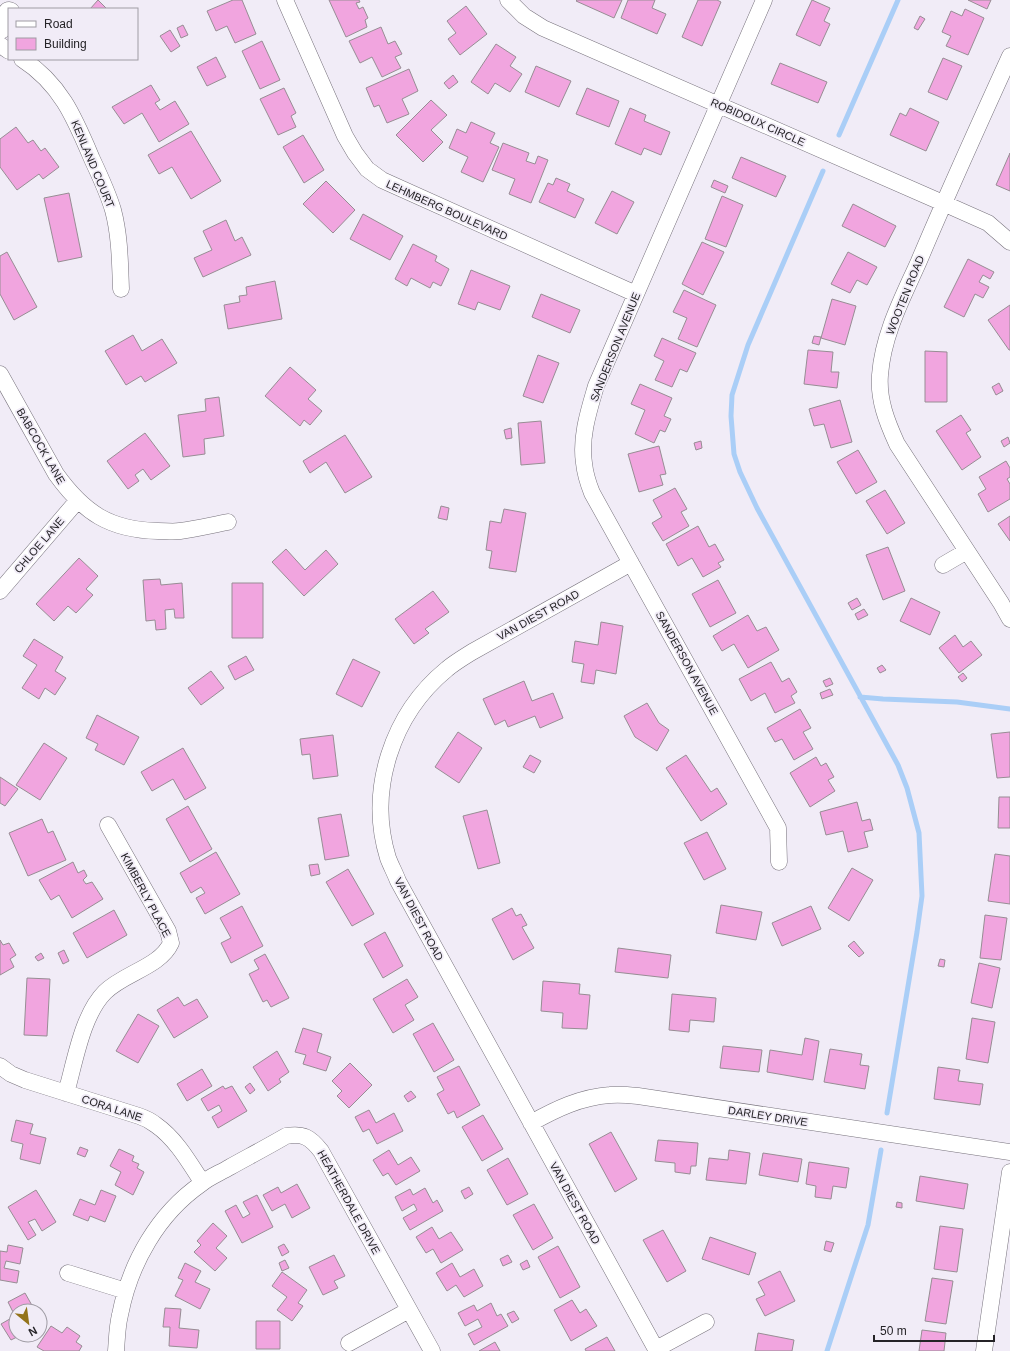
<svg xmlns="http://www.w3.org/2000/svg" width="1010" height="1351" font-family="Arial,sans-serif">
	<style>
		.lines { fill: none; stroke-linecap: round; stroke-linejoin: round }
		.stream { stroke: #aacef7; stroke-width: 5 }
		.building { fill: #f1a5df; stroke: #978d94 }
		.minor-casing { stroke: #77727c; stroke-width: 17 }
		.secondary-casing { stroke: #77727c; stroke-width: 23 }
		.minor { stroke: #fff; stroke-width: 16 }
		.secondary { stroke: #fff; stroke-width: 22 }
		.labels { text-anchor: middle; stroke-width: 3.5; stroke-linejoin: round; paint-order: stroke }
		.street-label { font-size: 11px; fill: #252327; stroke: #f1ecf7 }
	</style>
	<rect width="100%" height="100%" fill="#f1ecf7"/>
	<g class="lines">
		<path class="stream" d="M839,135L898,0
			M823,171L748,345L732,395L731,416L734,454L740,472L757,508L898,765L907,788L919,833L922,896L917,932L887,1113
			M860,697L883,699L957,702L1010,709
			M827,1351L868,1225L881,1150"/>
	</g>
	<path class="building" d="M98,0L107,9H90Z
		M233,0H242L256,34L235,43L227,26L216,31L207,11Z
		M329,0H359L360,2L356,3L359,9L363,7L368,18L365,20L367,27L346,37Z
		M577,0H622L614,18L576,1Z
		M628,0H655L652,8L666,14L657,34L621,18Z
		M698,0H717L721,2L702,46L682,37Z
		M812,0L830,8L824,21L830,24L820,46L796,35Z
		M968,0H991L987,9Z
		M466,6L487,34L460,55L448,39L456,33L447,21Z
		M965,9L984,18L968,55L946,46L951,36L942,32L951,11L962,16Z
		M920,16L925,19L918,30L914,28Z
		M183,25L188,35L181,38L177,28Z
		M381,27L388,44L395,41L402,54L395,57L401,68L382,77L372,57L360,63L349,41Z
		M170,30L180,46L171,52L160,36Z
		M262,41L280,80L260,89L242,51Z
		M496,44L516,57L510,66L522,74L510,92L495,83L488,94L471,82Z
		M216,57L226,77L207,86L197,67Z
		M943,58L962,66L947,100L928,92Z
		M780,63L827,82L818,103L771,84Z
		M536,66L571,81L559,107L525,92Z
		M409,69L418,91L402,99L409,114L387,123L379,105L374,107L366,88Z
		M453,75L458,82L449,89L444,83Z
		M151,85L160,100L155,103L160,110L175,101L189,124L159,142L142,113L124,124L112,107Z
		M284,88L296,113L291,116L296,127L278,135L260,99Z
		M587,88L619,101L609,127L576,114Z
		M431,100L447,115L431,130L443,142L423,162L396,135Z
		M630,108L646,115L644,121L670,132L661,155L644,148L641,155L615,144Z
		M910,108L939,122L926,151L890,135L900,113L906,116Z
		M471,122L495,133L490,143L499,147L483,182L461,172L468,157L449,148L457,129L466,133Z
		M16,127L28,143L33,140L41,151L45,148L59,167L43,179L39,174L17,190L0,167V139Z
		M191,131L221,181L191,199L172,167L159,174L148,155Z
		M303,135L324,170L304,183L283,147Z
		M503,143L529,153L526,161L535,164L538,156L548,160L531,203L509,194L515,179L492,170Z
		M1010,153V191L996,185Z
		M741,157L786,176L776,197L732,178Z
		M556,178L570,184L567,191L584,199L575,218L539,202L548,183L553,185Z
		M714,180L728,186L725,193L711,187Z
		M326,181L355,210L333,233L303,204Z
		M612,191L634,202L617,234L595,223Z
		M69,193L82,257L58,262L44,198Z
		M722,196L743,205L726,247L705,239Z
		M853,204L896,226L885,247L842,226Z
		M363,214L403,236L390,260L350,239Z
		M226,220L235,241L242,237L251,255L203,277L194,258L212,250L203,231Z
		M702,242L724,252L703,295L682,284Z
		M413,244L437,256L435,261L449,269L441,286L433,282L430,288L411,278L407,286L395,279Z
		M7,252L37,307L14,320L0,294V256Z
		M848,252L877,267L867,285L857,280L850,293L831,284Z
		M968,259L994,272L990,279L983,275L979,282L989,287L983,298L975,294L964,317L944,307Z
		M471,270L510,286L500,310L478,302L475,310L458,304Z
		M275,281L282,319L228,329L224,305L240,302L239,296L247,295L246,287Z
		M684,290L716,305L697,347L678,339L687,318L673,312Z
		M541,294L580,310L570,333L532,317Z
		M832,299L856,306L845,345L821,338Z
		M1010,305V350H1009L988,320Z
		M133,335L142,351L162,339L177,363L145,382L141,376L126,385L105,351Z
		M814,336L821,337L819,345L812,343Z
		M662,338L696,353L687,372L680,369L672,387L655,380L664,361L654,356Z
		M808,350L833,352L831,372H839L837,388L804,384Z
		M925,351L947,352V402H925Z
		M538,355L559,363L543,403L523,396Z
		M290,367L316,390L308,399L322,411L310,425L304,420L300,426L265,396Z
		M999,383L1003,391L996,395L992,387Z
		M640,384L672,398L664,416L671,419L665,432L660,430L654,443L635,434L645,410L631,404Z
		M219,397L224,436L204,439L205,454L183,457L178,415L206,411L205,399Z
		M840,400L852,442L831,448L824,424L814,426L809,409Z
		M961,415L971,430L966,433L981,457L962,470L936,431Z
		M541,421L545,463L521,465L518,423Z
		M511,428L512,438L506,439L504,430Z
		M145,433L170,466L151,480L143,469L135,475L139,481L128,489L107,461Z
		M345,435L372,477L345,493L326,462L310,473L303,461Z
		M1008,437L1010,443L1004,447L1001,441Z
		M701,441L702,448L696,450L694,443Z
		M659,446L666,474L660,475L663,485L639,492L628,454Z
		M858,450L877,482L856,494L837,462Z
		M1006,461L1010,468V477L1007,479L1010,484V499L988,512L978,494L986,489L979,477Z
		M675,488L687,509L681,512L689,526L663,541L652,523L662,517L653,500Z
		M885,490L905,523L887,534L866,501Z
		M441,506L449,508L447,520L438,518Z
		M504,509L526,513L516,572L489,568L492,551L486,550L490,521L501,523Z
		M1010,516V541L998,524Z
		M698,526L709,547L715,544L724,560L718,563L721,567L703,577L692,558L678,566L666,544Z
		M888,547L905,591L883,600L866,555Z
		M286,549L305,570L326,550L338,564L304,596L272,562Z
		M79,558L98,576L86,589L93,595L76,613L68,606L54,621L36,604Z
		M160,579L161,585L182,583L184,618H175L174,609L165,610L166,629L156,630L155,620L146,621L143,580Z
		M718,580L736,613L710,627L692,594Z
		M232,583H263V638H232Z
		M433,591L449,612L425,629L429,633L414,644L395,619Z
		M857,598L861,605L852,610L848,603Z
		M911,598L940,612L930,635L900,621Z
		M864,609L868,615L858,620L855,614Z
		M748,615L757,631L766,627L779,650L748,668L734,644L722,651L713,636Z
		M601,622L623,626L616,674L596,670L594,684L581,682L584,664L572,662L575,641L598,645Z
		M955,635L963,647L971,641L982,655L959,673L939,648Z
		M34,639L63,657L55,671L66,678L55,695L45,688L39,699L22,688L37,665L23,656Z
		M246,656L254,670L235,680L228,666Z
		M353,659L380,672L362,707L336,694Z
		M771,662L782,682L789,678L797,692L791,696L795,703L775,713L765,693L751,701L739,679Z
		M882,665L886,670L880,673L877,668Z
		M211,671L224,688L201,705L188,688Z
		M963,673L967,678L962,682L958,677Z
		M830,678L833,684L826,687L823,681Z
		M524,681L532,701L553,693L563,718L540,728L535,716L508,727L505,720L495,725L483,699Z
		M830,689L833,695L822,699L820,693Z
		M647,703L659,723L669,730L657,751L635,737L624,716Z
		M800,709L811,728L803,732L813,749L794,760L782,739L775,742L767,728Z
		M97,715L139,737L124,765L95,750L98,744L86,738Z
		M458,732L482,748L459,783L435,767Z
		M1010,732V777L997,778L991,734Z
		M333,735L338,776L313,779L310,754L302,755L300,739Z
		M44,743L67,758L40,800L16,785Z
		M183,748L206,788L185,800L173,779L152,791L141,772Z
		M530,755L541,761L534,773L523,767Z
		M686,755L711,792L717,788L727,804L701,821L666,768Z
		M816,757L821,766L826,763L834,777L828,780L835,791L810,807L790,773Z
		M0,777L18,789L5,806L0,803Z
		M999,797H1010V828H998Z
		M857,802L862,821L870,819L873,830L864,832L868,847L848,852L843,831L826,835L820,812Z
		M188,806L212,849L190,862L166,819Z
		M487,810L500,863L478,869L463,816Z
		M341,814L349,856L325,860L318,818Z
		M42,819L48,833L53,831L66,860L28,876L9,833Z
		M707,832L726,869L704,880L684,843Z
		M216,852L240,894L205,914L196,898L205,893L201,887L191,893L180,873Z
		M995,854L1010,856V904L988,901Z
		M73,862L78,873L84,870L87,876L83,880L86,884L92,882L103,899L72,918L59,895L51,900L39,880Z
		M318,864L320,874L311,876L309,865Z
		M852,868L873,880L849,921L828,908Z
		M348,869L374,914L352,926L326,882Z
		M721,905L762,912L756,940L716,933Z
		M242,906L263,946L231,963L221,943L231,938L220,918Z
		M811,906L821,929L782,946L772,923Z
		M512,908L516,916L521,914L527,925L522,927L534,948L513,960L492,919Z
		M114,910L127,935L87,958L73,933Z
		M985,915L1007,918L1001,960L980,958Z
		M385,932L403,966L383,978L364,944Z
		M0,940L3,945L9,943L16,955L10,959L14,967L0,975Z
		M854,941L864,953L859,957L848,946Z
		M618,948L671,955L668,978L615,972Z
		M64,950L69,961L63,964L58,953Z
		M41,953L44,958L38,961L35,957Z
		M265,954L289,998L271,1007L267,1000L263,1002L249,974L259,969L254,960Z
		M940,959L945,960L944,967L938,966Z
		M979,963L1000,968L992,1008L971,1003Z
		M27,978L50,979L47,1036L24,1035Z
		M407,979L418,997L405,1005L414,1020L393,1033L373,999Z
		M543,981L580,984L579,994L590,995L587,1029L562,1028L563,1013L541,1011Z
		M672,994L716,998L714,1022L690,1020L689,1032L669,1030Z
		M178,997L184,1006L197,999L208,1017L174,1038L157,1010Z
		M138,1014L159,1026L138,1063L116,1051Z
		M972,1018L995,1022L988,1063L966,1059Z
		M433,1023L454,1060L434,1072L413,1034Z
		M303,1028L322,1034L317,1052L331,1057L326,1071L303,1064L306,1055L295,1052Z
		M805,1038L819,1041L813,1080L767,1072L770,1050L802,1055Z
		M723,1046L762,1050L759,1072L720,1068Z
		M830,1049L862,1054L860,1065L869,1066L865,1089L824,1082Z
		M277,1051L289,1072L279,1079L281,1082L268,1091L253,1067Z
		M350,1063L372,1085L349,1108L337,1096L342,1091L332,1081Z
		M459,1066L480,1105L457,1118L454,1111L448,1114L437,1094L444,1090L437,1077Z
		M938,1067L960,1070L958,1081L983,1084L980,1105L934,1099Z
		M202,1069L212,1086L187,1101L177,1084Z
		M250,1083L255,1090L250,1094L245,1087Z
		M223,1086L225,1089L232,1086L247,1111L218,1128L212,1117L222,1111L219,1105L208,1111L201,1099Z
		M411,1091L416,1097L408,1102L404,1096Z
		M369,1110L376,1123L394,1113L403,1131L377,1144L369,1129L363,1132L355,1117Z
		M483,1115L503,1149L482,1161L462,1127Z
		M16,1120L33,1124L30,1134L46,1138L40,1164L20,1159L23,1144L11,1141Z
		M611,1132L637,1179L615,1192L589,1144Z
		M658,1140L698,1143L696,1166H691L690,1174L675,1172V1163L655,1161Z
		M80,1147L88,1150L85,1157L77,1154Z
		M119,1149L134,1156L132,1161L139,1164L137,1168L144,1172L133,1195L115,1185L121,1172L110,1166Z
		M389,1150L398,1165L411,1157L420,1171L396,1185L388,1173L383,1176L373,1160Z
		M729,1150L750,1153L746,1184L706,1180L709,1158L728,1160Z
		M763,1153L802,1159L798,1182L759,1175Z
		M508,1158L528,1194L507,1205L487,1170Z
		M809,1162L849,1168L846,1188L833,1186L831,1199L815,1197L816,1186L806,1184Z
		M920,1176L968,1184L964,1209L916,1201Z
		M297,1184L310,1208L292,1218L285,1204L272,1211L263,1195L278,1187L281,1193Z
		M469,1187L473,1194L465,1199L461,1191Z
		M425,1188L433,1203L437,1200L443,1211L410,1230L403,1218L417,1210L414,1204L402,1211L395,1197L410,1189L413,1195Z
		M36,1190L56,1222L42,1231L35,1219L28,1222L36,1235L28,1240L8,1207Z
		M101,1190L116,1196L105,1222L90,1216L88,1221L73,1215L80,1199L95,1205Z
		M257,1195L273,1227L242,1243L225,1211L236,1205L243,1218L250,1214L243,1202Z
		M897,1202L902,1203V1208L896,1207Z
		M534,1204L553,1238L533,1250L513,1215Z
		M213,1223L227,1236L216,1248L227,1258L215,1271L194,1252L201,1245L197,1241Z
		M940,1226L963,1229L957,1272L934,1269Z
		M432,1227L439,1239L451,1232L463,1250L441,1263L433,1249L426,1253L416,1237Z
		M663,1230L686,1271L667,1282L643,1240Z
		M710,1237L756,1253L749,1275L702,1259Z
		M826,1241L834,1243L831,1252L824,1250Z
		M284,1244L289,1252L282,1256L278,1247Z
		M8,1245L23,1248L20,1264L6,1261L4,1268L19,1271L17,1283L0,1280V1251L7,1252Z
		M558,1246L580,1287L560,1298L538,1257Z
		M334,1255L345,1276L334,1281L338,1288L323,1295L309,1267Z
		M508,1255L512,1262L503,1266L500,1259Z
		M285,1260L289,1268L282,1271L279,1263Z
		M527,1260L530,1267L523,1270L520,1264Z
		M185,1263L201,1271L195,1282L210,1289L200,1309L175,1296L183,1280L178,1278Z
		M452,1263L460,1277L474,1269L483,1286L464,1297L456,1285L447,1291L436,1273Z
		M780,1271L795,1301L765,1316L756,1299L765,1295L758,1282Z
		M282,1272L307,1290L298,1303L303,1306L292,1321L277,1310L287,1297L272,1286Z
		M932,1278L953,1281L946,1324L925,1321Z
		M25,1293L34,1309L31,1311H16V1335H21L11,1340L1,1324L15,1316L8,1302Z
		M572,1300L580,1313L586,1309L597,1326L571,1341L554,1310Z
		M491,1303L497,1316L501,1314L508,1326L474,1345L468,1334L482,1327L478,1319L465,1326L458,1313L474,1305L477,1311Z
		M165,1308L181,1309L179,1328L199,1330L197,1348L169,1346L170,1327H163Z
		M514,1311L519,1319L512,1323L507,1314Z
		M256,1321H280V1349H256Z
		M51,1326L62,1333L67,1327L80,1336L76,1342L82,1346L79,1351H44L37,1347Z
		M922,1330L946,1333L944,1351H919Z
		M758,1333L794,1340L792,1351H755Z
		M607,1337L615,1351H586L585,1349Z
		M495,1342L500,1351H479Z"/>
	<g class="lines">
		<g class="minor-casing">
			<path id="minor" d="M285,0L345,136L355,153L367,169L382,180L636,294
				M508,0L524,16L543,28L943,203L988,223L1010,242
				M764,0L596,386C589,410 580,437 584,463C585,473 588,483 592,493L778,828L779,862
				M0,45L9,51
				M1010,56C979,124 948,192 919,261C903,297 883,334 880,375C878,400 887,422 897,444L1001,603L1010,619
				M22,59C61,84 75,119 92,159C100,176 108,193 113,210C120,236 120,264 121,289
				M0,374L56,474C84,513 110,530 158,531C166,531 173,532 180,531C196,529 212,525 228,522
				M631,563L472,652C464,657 454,663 447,669C392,714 367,790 388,858C391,866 395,873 398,881L657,1351
				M943,565L967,551
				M0,591L78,500
				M0,1066L11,1074L25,1080L139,1116C145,1118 151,1121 156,1125C176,1139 189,1162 202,1182
				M66,1093C75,1062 82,1015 105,992C124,973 160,967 171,943L168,931L108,825
				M531,1123C556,1109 581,1097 610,1095C619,1094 629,1095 638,1096L1010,1152
				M68,1273L126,1291
				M349,1343L409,1310
				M656,1349L706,1322
				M116,1351C117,1339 117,1327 120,1315C130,1263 158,1214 201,1184C209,1177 220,1173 230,1167C248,1157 267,1147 286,1136C303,1133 310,1137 321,1151L432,1351
				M984,1351L1010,1172"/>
		</g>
		<g class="secondary-casing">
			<path id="secondary" d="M0,28L9,13"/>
		</g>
		<use href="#minor" class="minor"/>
		<use href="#secondary" class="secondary"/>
	</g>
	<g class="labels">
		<g class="street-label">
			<text transform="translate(758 122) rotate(24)" y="4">ROBIDOUX CIRCLE</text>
			<text transform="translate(93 164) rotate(67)" y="4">KENLAND COURT</text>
			<text transform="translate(447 210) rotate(24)" y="4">LEHMBERG BOULEVARD</text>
			<text transform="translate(905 295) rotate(-68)" y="4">WOOTEN ROAD</text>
			<text transform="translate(615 347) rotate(-68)" y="4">SANDERSON AVENUE</text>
			<text transform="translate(41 446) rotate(60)" y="4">BABCOCK LANE</text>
			<text transform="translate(39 545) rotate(-49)" y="4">CHLOE LANE</text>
			<text transform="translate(538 615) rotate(-29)" y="4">VAN DIEST ROAD</text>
			<text transform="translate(687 663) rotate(61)" y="4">SANDERSON AVENUE</text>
			<text transform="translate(146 895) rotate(62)" y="4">KIMBERLY PLACE</text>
			<text transform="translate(419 919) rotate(62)" y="4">VAN DIEST ROAD</text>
			<text transform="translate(112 1108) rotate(18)" y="4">CORA LANE</text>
			<text transform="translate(768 1116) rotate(9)" y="4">DARLEY DRIVE</text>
			<text transform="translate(349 1202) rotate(61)" y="4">HEATHERDALE DRIVE</text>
			<text transform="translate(575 1203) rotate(61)" y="4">VAN DIEST ROAD</text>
		</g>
	</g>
	<rect x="8" y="8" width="130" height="52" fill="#f1ecf7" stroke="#9f9ca4"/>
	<rect x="16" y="21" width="20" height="6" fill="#ffffff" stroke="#9f9ca4"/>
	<text x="44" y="28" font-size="12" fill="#252327">Road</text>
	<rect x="16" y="38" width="20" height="12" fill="#f1a5df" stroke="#9f9ca4"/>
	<text x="44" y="48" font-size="12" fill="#252327">Building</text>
	<g transform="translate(28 1323) rotate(151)"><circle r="19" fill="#f1ecf7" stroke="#9f9ca4"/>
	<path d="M0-3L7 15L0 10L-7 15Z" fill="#93731a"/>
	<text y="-6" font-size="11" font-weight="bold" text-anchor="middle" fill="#252327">N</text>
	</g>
	<path d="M874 1335v6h120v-6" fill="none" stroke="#252327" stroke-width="2"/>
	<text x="880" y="1335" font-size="12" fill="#252327" stroke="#f1ecf7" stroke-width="3" paint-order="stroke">50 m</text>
</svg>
